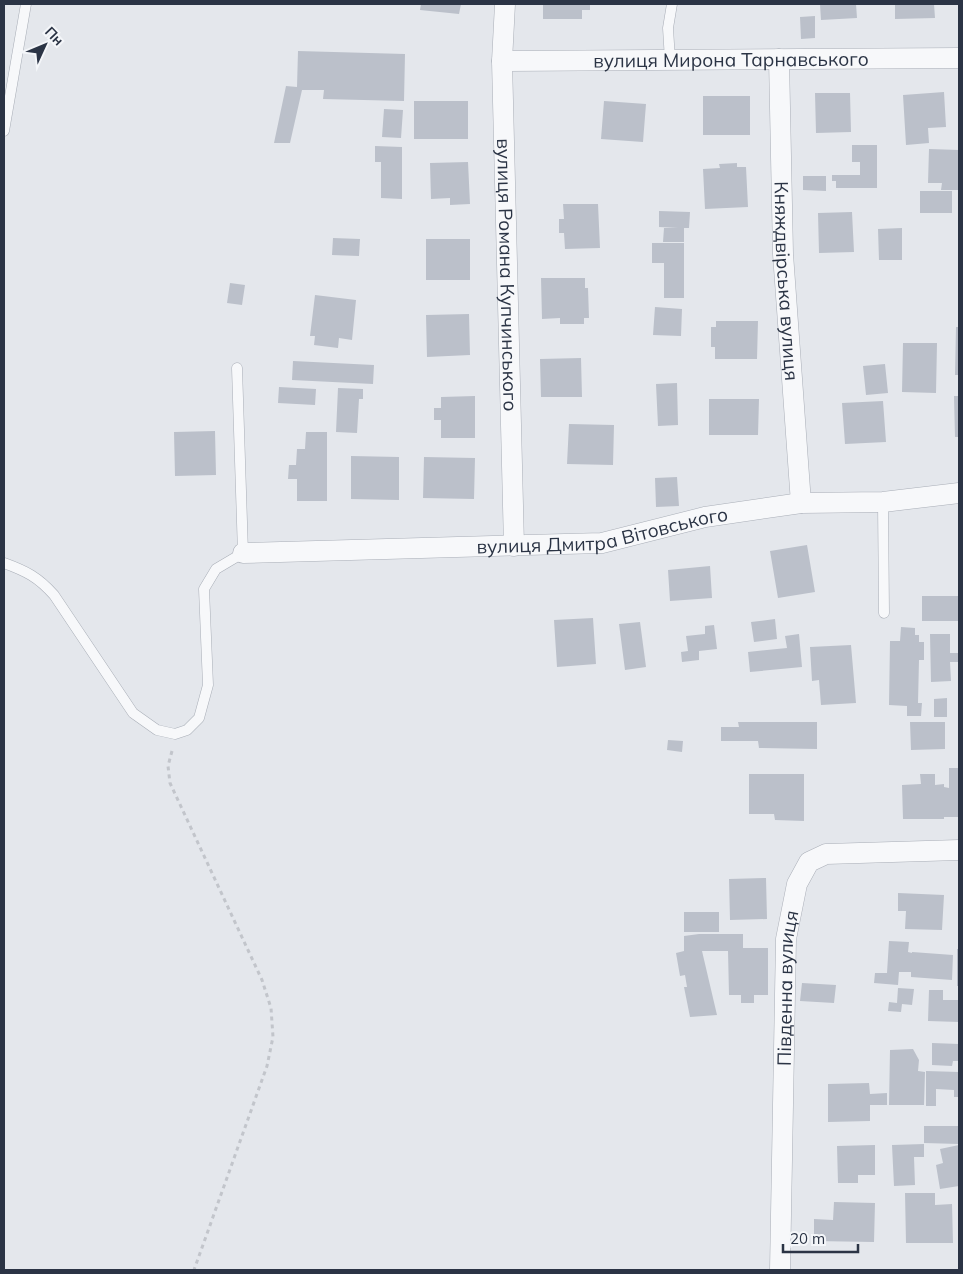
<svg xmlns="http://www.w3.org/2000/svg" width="963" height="1274" font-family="Mulish,sans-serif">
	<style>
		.building { fill: #bbc0ca }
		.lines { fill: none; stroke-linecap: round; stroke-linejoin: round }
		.lane-casing { stroke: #a9aeb7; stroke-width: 11 }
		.street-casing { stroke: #a9aeb7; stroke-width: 21 }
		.path { stroke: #c2c5cb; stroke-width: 3; stroke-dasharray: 4 4; stroke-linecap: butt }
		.lane { stroke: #f7f8fa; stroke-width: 10 }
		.street { stroke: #f7f8fa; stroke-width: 20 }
		.labels { text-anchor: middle; stroke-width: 4; stroke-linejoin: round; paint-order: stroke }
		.street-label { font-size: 19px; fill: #2b3445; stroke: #f4f6f9 }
	</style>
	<rect width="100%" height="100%" fill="#e4e7ec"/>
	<path class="building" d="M421,4H461L459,14L420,10Z
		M543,4H590V10H582V19H543Z
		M820,4H856L857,18L821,20Z
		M895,4H934L935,18L895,19Z
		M815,16V38L801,39L800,17Z
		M298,51L405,54L404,101L323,99L324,90H302L290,143H274L286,86L297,87Z
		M944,92L946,127L928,128L929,143L906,145L903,95Z
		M815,93H850L851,132L816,133Z
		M703,96H750V135H703Z
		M414,101H468V139H414Z
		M604,101L646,104L643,142L601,139Z
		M384,109L403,110L401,138L382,137Z
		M852,145H877V188H836V181H832V175H860V162H852Z
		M375,146L402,147V199L381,198V162H375Z
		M929,149L959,150V190H941L942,183H928Z
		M468,162L470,204L450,205V198L431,199L430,163Z
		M737,163V167H746L748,207L705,209L703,169L720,168L719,164Z
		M803,176H826V191L803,190Z
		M920,191H952V213H920Z
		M563,204H598L600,248L565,249L564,233H559V219H564Z
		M659,211L690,212L689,228H684V242H663L664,228H678L659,227Z
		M852,212L854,252L819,253L818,213Z
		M902,228V260H879L878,229Z
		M333,238L360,239L359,256L332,255Z
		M426,239H470V280H426Z
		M652,243H684V298H664V263H652Z
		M541,278H585V288H588L589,318H584V324H560V318L542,319Z
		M230,283L245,285L242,305L227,303Z
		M315,295L356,300L352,340L339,338L338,348L314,345L315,336H310Z
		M655,307L682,309L681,336L653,335Z
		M469,314L470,355L427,357L426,315Z
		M716,321H758L757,359H715V347H711V327H716Z
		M956,327H959V375H955Z
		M903,343H937L936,393L902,392Z
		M581,358L582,397H541L540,359Z
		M293,361L374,365L373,384L292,380Z
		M885,364L888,393L866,395L863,366Z
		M677,383L678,425L658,426L656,384Z
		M279,387L316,389L315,405L278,403Z
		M338,388L363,389V399H359L357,433L336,432Z
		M475,396V438H441V420H434V408H441V397Z
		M954,396H959V437H955Z
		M709,399H759L758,435H709Z
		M883,401L886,442L845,444L842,403Z
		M569,424L614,425L613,465L567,464Z
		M215,431L216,475L175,476L174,432Z
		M306,432H327V501H297V479H288L289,465H296L297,449H305Z
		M351,456L399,457V500L351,499Z
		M424,457L475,458L474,499L423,498Z
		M677,477L679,506L656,507L655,478Z
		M807,545L815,592L778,598L770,551Z
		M710,566L712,598L670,601L668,570Z
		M922,596H959V621H922Z
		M593,618L596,664L557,667L554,620Z
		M775,619L777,639L754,642L751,622Z
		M640,622L646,667L625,670L619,624Z
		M714,625L717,649L699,651V660L682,662L681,652L688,651L686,636L705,634V626Z
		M901,627L915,628V635H919V642H924V660H919L918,703H922L921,716H907V706L889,705L890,641H900Z
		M799,634L802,667L750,672L748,652L787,648L785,636Z
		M930,634H950V653H958V662H950L951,681L931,682Z
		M851,645L856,703L821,705L819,680L812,681L810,647Z
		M947,698V717H934V699Z
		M738,722H817V749L759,748L758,741H721V727H739Z
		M910,722H945V749L911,750Z
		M668,740L683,741L682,752L667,750Z
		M949,768H959V817H944V819H903L902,785L921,784L920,774H935V785L944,784V787L949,788Z
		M749,774H804V821L775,820L774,814H749Z
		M766,878L767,919L730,920L729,879Z
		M898,893L944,895L942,930L905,929L906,911H898Z
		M684,912H719V932H684Z
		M699,934H743V948H768V995H754V1003H741V995H729L728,951H702L717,1015L690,1017L684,987H687L685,975L680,976L676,953L684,951V936Z
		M889,941L909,942L908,952L912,953L911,961L912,952L953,955L952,980L911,977V972H899L898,985L874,983L875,973H887Z
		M957,949H959V986H957Z
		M802,983L836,985L834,1003L800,1001Z
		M898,988L914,989L912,1005L902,1004L901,1012L888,1011L889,1002L897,1003Z
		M929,990H943V1000H959V1022L928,1021Z
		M932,1043L959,1044V1061H953L952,1066L932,1065Z
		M913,1049L919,1060L918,1071L925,1072L924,1105H889L890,1050Z
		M926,1071L959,1072V1097H954V1090L936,1089V1106H926Z
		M869,1083L870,1094L887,1093V1105H870V1121L828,1122V1084Z
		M924,1126H959V1144L924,1143Z
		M924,1144V1157H914L915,1185L894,1186L892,1145Z
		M875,1145V1175H858V1183H838L837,1146Z
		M959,1145V1186L940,1189L936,1165L943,1163L940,1149Z
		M905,1193H935V1205L952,1204L953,1243H906Z
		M834,1202L875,1203L874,1242L814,1241V1219L833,1220Z"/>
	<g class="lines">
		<g class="lane-casing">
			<path id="lane" d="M670,60L668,28L672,4
				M4,131L26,4
				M883,502L884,613
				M4,563C26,571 38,577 54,595L133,713L157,730L175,734L187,730L199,718L208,685L204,589L216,569L243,553L237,368"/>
		</g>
		<g class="street-casing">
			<g id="street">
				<path id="s1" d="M505,4L502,61L514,546"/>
				<path id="s2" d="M779,59L783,254L801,503"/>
				<path id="s3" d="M502,61L959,58"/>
				<path id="s4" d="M243,553L602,543L705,517L801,503L883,502L959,493"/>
				<path id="s5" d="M780,1270L786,939L797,884L809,862L826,854L959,850"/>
			</g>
		</g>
		<path class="path" d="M172,751L168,766L170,783L262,980L271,1008L273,1037L267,1066L194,1270"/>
		<use href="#lane" class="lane"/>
		<use href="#street" class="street"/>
	</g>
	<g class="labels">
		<g class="street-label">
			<text dy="7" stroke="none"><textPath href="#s3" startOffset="229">вулиця Мирона Тарнавського</textPath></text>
			<text dy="7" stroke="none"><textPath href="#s1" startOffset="271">вулиця Романа Купчинського</textPath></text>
			<text dy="7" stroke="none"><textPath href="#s2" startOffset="222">Княждвірська вулиця</textPath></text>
			<text dy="7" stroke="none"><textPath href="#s4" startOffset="361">вулиця Дмитра Вітовського</textPath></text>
			<text dy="7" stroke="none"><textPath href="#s5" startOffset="282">Південна вулиця</textPath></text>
		</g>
	</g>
	<rect width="963" height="1274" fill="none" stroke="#2b3445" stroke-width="10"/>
	<g transform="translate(45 45) rotate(46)" stroke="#f4f6f9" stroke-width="4" paint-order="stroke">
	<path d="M0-4L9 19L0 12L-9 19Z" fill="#2b3445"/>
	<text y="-8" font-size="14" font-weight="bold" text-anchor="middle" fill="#2b3445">Пн</text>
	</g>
	<path d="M783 1244v8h75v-8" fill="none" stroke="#2b3445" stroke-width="2.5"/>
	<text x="790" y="1244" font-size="15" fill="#2b3445" stroke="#f4f6f9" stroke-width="4" paint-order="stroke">20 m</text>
</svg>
